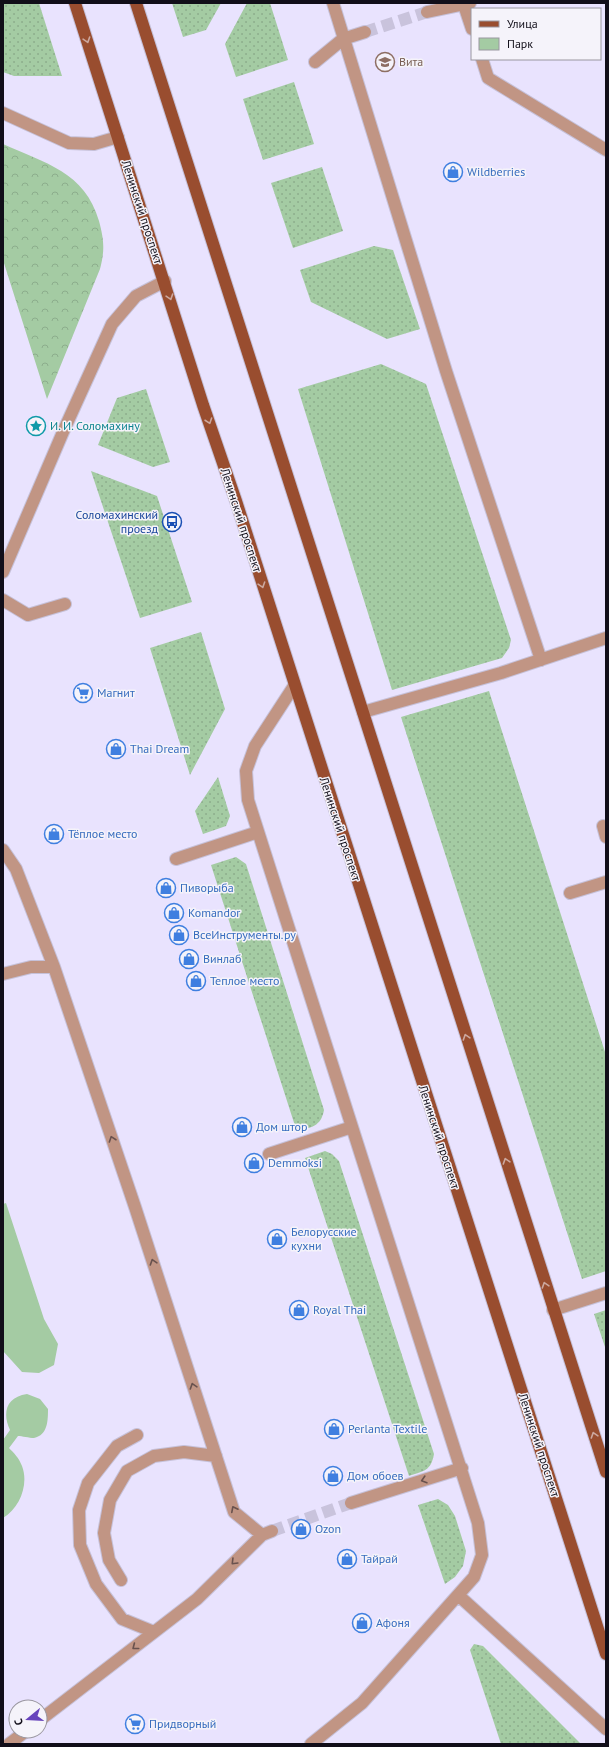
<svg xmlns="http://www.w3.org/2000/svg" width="609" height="1747" font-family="'PT Sans',sans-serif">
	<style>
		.grass { fill: url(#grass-dots) }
		.forest { fill: url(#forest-crowns) }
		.park { fill: #a4cba3 }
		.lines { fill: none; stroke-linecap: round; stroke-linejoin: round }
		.minor-tunnel { stroke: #c9c3dc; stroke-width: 12; stroke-dasharray: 12 6; stroke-linecap: butt }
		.minor-casing { stroke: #c6c1d9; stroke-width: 14 }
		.major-casing { stroke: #c6c1d9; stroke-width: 14 }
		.minor { stroke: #c19584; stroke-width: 12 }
		.major { stroke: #994d2f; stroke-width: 12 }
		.oneway { stroke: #cca89f }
		.oneway2 { stroke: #69524e }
		.labels { text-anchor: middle; stroke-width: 3; stroke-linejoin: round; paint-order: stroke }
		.education-label { font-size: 12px; fill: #785e54; stroke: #f5f3fa; text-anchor: start }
		.shop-label { font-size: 12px; fill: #366cbe; stroke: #f5f3fa; text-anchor: start }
		.street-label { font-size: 12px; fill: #110e19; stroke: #f5f3fa }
		.culture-label { font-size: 12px; fill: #0d838f; stroke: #f5f3fa; text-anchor: start }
		.transit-label { font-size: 12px; fill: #164399; stroke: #f5f3fa; text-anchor: end }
	</style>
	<defs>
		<pattern id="grass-dots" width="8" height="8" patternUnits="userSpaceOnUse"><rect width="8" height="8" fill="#a4cba3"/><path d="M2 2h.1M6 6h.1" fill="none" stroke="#8cad8c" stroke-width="1.8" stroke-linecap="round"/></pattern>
		<pattern id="forest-crowns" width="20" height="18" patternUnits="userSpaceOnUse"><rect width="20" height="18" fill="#a4cba3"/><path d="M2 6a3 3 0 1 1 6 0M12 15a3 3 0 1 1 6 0" fill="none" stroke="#8cad8c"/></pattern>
	</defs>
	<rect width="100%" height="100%" fill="#e9e3fe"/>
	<path class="grass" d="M3,3H39L62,76H14L3,72Z
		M172,3H221L206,30L183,37Z
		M247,3H270L288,60L236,77L225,44Z
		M294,82L314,144L263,160L243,99Z
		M322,167L343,231L293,248L271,183Z
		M374,246L393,250L420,329L387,339L311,302L300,270Z
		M381,364L426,384L511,640L509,648L502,658L392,690L298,389Z
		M146,389L170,462L153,467L98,445L117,398Z
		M91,471L157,496L192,602L140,618Z
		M201,632L225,709L190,775L150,648Z
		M489,691L606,1055V1271L582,1279L401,717Z
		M218,777L230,816L226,826L203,834L195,811Z
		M236,857L246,864L324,1110C321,1127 311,1127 297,1132L211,865Z
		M325,1151L332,1154L339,1161L434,1454C431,1471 424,1471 409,1476L305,1158Z
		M606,1310V1350L594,1314Z
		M438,1499L448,1505L455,1516L466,1551L463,1566L455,1577L445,1584L418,1505Z
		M474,1644L483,1646L581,1744H501L470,1650Z"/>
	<path class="forest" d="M3,144C45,163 85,172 99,221C104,240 105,250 100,269L47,399L3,260Z"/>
	<path class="park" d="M6,1203L44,1319L58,1344L54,1365L39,1373L22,1372L3,1351V1204Z
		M27,1394L40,1399L48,1409C48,1420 48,1435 34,1438C29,1438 22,1436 18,1436L9,1448C14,1453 19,1458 22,1466C29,1484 20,1508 3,1518V1440L10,1430C2,1413 6,1397 27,1394Z"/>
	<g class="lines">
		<path class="minor-tunnel" d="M365,32L427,12
			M272,1531L351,1503"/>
		<g class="minor-casing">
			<path id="minor" d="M333,3L446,371L541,660
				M464,5L472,29
				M427,12L470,3
				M482,59L488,78L606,150
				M315,62L343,39L365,32
				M3,113L69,143L94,144L118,137
				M3,572L63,432L112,324L136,296L165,281
				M3,600L28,615L65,604
				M294,686L255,746L246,771L248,800L478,1523L482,1555L474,1577L458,1595L606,1729
				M363,712L501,673L606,638
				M603,826L606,837
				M3,850L16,869L54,967
				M176,859L258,832
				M570,893L606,882
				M3,974L31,967H54L135,1207L234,1512L262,1535
				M269,1154L352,1127
				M553,1310L606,1293
				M137,1435L117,1446L88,1483L79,1510L80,1545L96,1584L122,1619L154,1632
				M351,1503L462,1468
				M121,1580L109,1560L104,1533L110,1500L127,1471L154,1456L184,1452L216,1456
				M40,1720L197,1599L262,1535L272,1531
				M9,1744L26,1731
				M311,1744L362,1703L458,1595"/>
		</g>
		<g class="major-casing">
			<path id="major" d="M75,3L203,405L236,501L606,1654
				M136,3L606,1472"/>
		</g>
		<use href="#minor" class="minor"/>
		<use href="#major" class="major"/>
	</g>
	<defs><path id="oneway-chevron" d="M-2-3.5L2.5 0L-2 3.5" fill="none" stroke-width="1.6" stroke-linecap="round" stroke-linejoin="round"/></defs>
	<g class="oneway">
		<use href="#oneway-chevron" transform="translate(87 40) rotate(72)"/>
		<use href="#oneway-chevron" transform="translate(170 297) rotate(72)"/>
		<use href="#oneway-chevron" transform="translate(209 421) rotate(71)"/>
		<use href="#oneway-chevron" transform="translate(262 585) rotate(72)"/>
		<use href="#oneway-chevron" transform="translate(466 1037) rotate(-108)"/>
		<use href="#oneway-chevron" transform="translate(506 1161) rotate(-108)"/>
		<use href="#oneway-chevron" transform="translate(545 1285) rotate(-108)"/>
		<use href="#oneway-chevron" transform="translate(594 1435) rotate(-108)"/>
	</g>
	<g class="oneway2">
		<use href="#oneway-chevron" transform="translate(112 1139) rotate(-109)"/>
		<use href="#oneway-chevron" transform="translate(153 1262) rotate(-108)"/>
		<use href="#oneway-chevron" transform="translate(193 1386) rotate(-108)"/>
		<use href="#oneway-chevron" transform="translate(424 1480) rotate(163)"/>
		<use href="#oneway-chevron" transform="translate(234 1509) rotate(-117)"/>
		<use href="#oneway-chevron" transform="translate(234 1562) rotate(135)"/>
		<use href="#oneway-chevron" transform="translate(135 1647) rotate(142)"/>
	</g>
	<defs>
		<g id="school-ring" transform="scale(1)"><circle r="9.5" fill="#f5f3fa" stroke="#8d6e63" stroke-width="1.5"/><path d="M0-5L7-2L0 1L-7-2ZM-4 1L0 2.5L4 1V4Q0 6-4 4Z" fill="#8d6e63"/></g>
		<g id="shop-ring" transform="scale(1)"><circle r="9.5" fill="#f5f3fa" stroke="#3f7fe0" stroke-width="1.5"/><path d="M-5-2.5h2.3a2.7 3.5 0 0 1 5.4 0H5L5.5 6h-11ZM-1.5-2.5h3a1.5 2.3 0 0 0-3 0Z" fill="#3f7fe0"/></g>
		<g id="sight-ring" transform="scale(1)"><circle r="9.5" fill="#f5f3fa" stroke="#0f9aa8" stroke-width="1.5"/><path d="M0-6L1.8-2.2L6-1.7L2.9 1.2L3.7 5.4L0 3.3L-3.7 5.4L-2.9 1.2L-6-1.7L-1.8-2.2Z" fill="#0f9aa8"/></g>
		<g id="bus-ring" transform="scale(1)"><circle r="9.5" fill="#f5f3fa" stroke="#1a4fb4" stroke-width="1.5"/><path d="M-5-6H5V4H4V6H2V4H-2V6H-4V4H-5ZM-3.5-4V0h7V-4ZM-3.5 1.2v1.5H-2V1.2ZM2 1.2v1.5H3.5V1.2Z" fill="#1a4fb4"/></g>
		<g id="supermarket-ring" transform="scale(1)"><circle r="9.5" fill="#f5f3fa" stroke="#3f7fe0" stroke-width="1.5"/><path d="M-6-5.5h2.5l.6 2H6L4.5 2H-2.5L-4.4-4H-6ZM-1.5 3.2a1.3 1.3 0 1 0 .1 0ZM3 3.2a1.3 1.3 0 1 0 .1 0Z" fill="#3f7fe0"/></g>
	</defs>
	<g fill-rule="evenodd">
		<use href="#school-ring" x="385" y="62"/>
		<use href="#shop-ring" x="453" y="172"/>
		<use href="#sight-ring" x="36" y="426"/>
		<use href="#bus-ring" x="172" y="522"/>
		<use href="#supermarket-ring" x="83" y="693"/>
		<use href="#shop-ring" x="116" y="749"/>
		<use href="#shop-ring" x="54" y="834"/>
		<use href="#shop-ring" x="166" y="888"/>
		<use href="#shop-ring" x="174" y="913"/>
		<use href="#shop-ring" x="179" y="935"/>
		<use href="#shop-ring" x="189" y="959"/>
		<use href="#shop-ring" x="196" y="981"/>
		<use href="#shop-ring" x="242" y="1127"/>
		<use href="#shop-ring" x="254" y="1163"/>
		<use href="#shop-ring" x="277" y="1239"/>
		<use href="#shop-ring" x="299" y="1310"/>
		<use href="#shop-ring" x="334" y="1429"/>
		<use href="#shop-ring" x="333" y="1476"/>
		<use href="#shop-ring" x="301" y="1529"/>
		<use href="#shop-ring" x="347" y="1559"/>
		<use href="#shop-ring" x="362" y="1623"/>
		<use href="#supermarket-ring" x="135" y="1724"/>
	</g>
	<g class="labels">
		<g class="education-label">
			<text x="399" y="66">Вита</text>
		</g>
		<g class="shop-label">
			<text x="467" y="176">Wildberries</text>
			<text x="97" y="697">Магнит</text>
			<text x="130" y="753">Thai Dream</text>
			<text x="68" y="838">Тёплое место</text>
			<text x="180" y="892">Пиворыба</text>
			<text x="188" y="917">Komandor</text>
			<text x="193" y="939">ВсеИнструменты.ру</text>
			<text x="203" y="963">Винлаб</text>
			<text x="210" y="985">Теплое место</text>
			<text x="256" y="1131">Дом штор</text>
			<text x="268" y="1167">Demmoksi</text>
			<text x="291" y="1236">Белорусские<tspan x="291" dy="14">кухни</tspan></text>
			<text x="313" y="1314">Royal Thai</text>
			<text x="348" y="1433">Perlanta Textile</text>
			<text x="347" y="1480">Дом обоев</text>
			<text x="315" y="1533">Ozon</text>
			<text x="361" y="1563">Тайрай</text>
			<text x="376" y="1627">Афоня</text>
			<text x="149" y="1728">Придворный</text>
		</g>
		<g class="street-label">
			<text transform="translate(142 212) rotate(72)" y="4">Ленинский проспект</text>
			<text transform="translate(241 520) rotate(72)" y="4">Ленинский проспект</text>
			<text transform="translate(340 829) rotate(72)" y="4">Ленинский проспект</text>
			<text transform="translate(439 1137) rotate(72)" y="4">Ленинский проспект</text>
			<text transform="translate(539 1445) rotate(72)" y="4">Ленинский проспект</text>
		</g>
		<g class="culture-label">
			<text x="50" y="430">И. И. Соломахину</text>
		</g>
		<g class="transit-label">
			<text x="158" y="519">Соломахинский<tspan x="158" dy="14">проезд</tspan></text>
		</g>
	</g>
	<rect width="609" height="1747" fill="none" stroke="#110e19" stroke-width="8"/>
	<rect x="471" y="8" width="130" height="52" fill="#f5f3fa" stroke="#9a97a0"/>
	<rect x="479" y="21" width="20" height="6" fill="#994d2f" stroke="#9a97a0"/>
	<text x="507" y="28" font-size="12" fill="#110e19">Улица</text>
	<rect x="479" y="38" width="20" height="12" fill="#a4cba3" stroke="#9a97a0"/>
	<text x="507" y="48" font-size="12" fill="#110e19">Парк</text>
	<g transform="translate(28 1719) rotate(252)"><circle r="19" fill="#f5f3fa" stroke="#9a97a0"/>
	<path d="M0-3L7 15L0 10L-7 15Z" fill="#6744bc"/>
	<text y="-6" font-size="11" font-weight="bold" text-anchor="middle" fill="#110e19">С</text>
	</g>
</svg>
